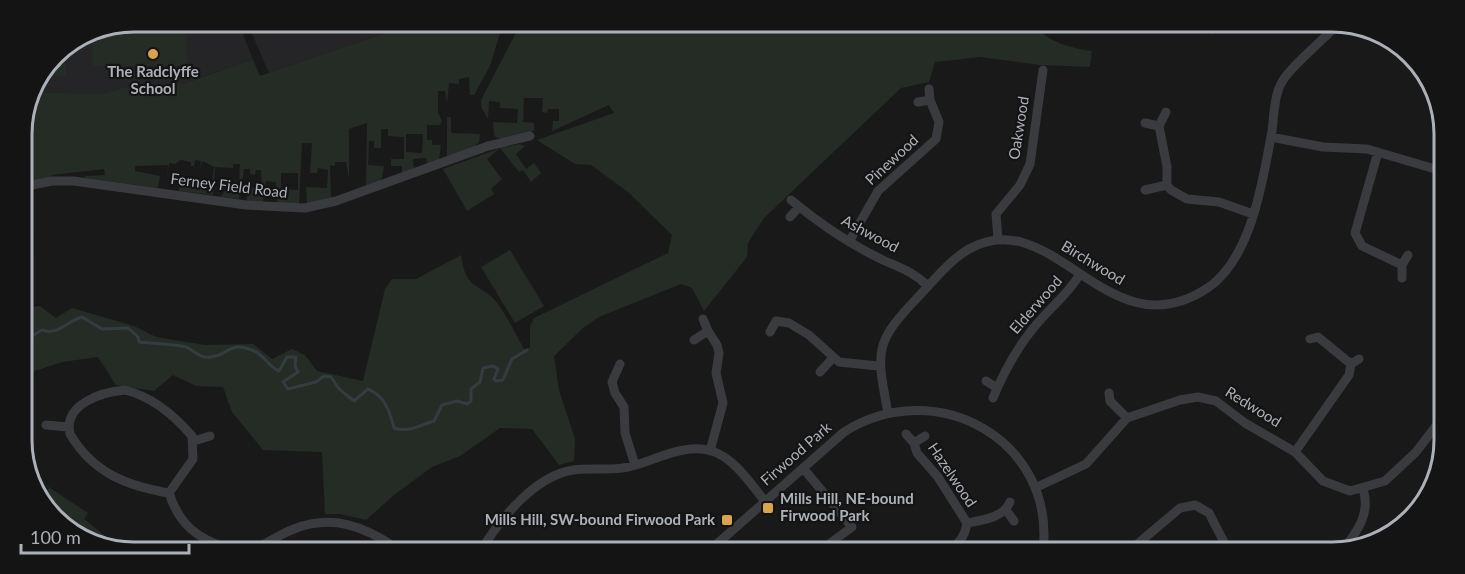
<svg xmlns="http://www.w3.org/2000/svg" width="1465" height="574" font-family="Lato,sans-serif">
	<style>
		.built { fill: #252527 }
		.green { fill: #252c25; fill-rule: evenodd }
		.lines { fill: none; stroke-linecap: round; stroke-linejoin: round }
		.stream { stroke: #343c42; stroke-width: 3 }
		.minor { stroke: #3a3b3f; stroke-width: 9 }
		.poi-dot { fill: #dca34f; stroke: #141415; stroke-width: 2 }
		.labels { text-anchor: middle; stroke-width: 4.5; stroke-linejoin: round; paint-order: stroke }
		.poi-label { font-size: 15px; font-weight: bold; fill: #acb1b8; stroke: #141415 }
		.street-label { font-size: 15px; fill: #acb1b8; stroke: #141415 }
		.rim { fill: none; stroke: #acb1b8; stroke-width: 3 }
	</style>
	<rect width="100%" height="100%" fill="#19191a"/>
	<path class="built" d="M134,21L238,22L253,59L183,84H136L102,94L31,92L33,84L59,49Z
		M247,22H417L269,73Z"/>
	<path class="green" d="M134,21H186L187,65L93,66V37Z
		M417,22L508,23L501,30L490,66L474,95H470L469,77L459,79V84L449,83L447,103L445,91H438V113L442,121L440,125H427V140H432V145H441L439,160L427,164L426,158L413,159L414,169L402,174V166H391V159H404V137L388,136V129H381V148H374V141H369L368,165L384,166L381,182L366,187L367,123L349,129V179L346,162H335V166L330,165L331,199L307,204L306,187L327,188L328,170L318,168L317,173H310L312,143H302L299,204L277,203L276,182L266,181L263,202L246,201L248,192L254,187L262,188L261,170H256L255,175L250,174V169H244L239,199L221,197L229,184H239L240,164H233V168L215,167L213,195L179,191L181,178L212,182L214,167L203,161L200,167L201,161L195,160L194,166H191V162L181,160L175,164L169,163L167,177L168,165L135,166V171L160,176L158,188L85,178V176L105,175L104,169L52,175L48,178L22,183L21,126L31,92L102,94L136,84H183L253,59L260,76ZM406,134H423L422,153L406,152ZM281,173H298V190L281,189Z
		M521,23L1033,25C1049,42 1070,48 1092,51L1090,67L1040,65L980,57L935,62L929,82L901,88L764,218L748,243L747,257L704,311L692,288L681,284L599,317L583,328L554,356L559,390L575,439L574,461L559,465L532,429L500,428L460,456L432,467L394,495L366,520L340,514H325L322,452L263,450L232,412L223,387L196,386L173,375L154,391L116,385L98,357L62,362L23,375L22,308L40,306L56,318L72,308L134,326L156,337L205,345L253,344L272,359L292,349L305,355L317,371L363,381L385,289L392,279H416L461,255C466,294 481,281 498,304C508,318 516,335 524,349L530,348V326L534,318L668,253L672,235L628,192L591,165L575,164L537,140L614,113L609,105L552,131L553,121H559V109H548L547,113L542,112L543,98H524L523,122L534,123V131L508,138H497L494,135L493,122L517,123L518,109L500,108V102L489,101L488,119L482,109L481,100Z
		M65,47L66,76H38L59,49Z
		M447,117H451V133L480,134L479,142L474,147L447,157Z
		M520,144L525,146L516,154L526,169L534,163L541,173L531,182L523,170L519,172L500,148L487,159L502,179L491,189L494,194L467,211L443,169L501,148Z
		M24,189L27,225L22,228V190Z
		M510,250L544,306L515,323L481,267Z
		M41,482L88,513L84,519L119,547H97L49,514L38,492L43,495L49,488Z"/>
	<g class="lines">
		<path class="stream" d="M22,342L42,330C58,336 67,321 82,317L102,329L128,328L138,337L139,342C147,343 183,345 186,347C194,350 200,359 211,357C230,355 229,340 254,351C264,355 269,367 279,371L287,357H296L295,366L298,372L283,382L288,389L316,382L324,376L331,377L339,389L354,401L368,389C385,396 390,412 394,428C409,433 420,425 434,421L442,405L457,401L467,404L471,401V389L480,382L483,368L493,366L498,369L494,379L496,381L503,380L512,359L527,350"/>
		<path class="minor" d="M1208,26L1212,29
			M918,102L930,100
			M1166,112L1159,126L1167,167V185L1171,190L1187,199L1219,202L1253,214
			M1145,123L1159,126
			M1271,137L1323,147L1367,149L1442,171
			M1378,152L1355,233L1362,246L1402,265
			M22,187L52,181H74L246,205L305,208L336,201L488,146L530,136
			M1145,190L1167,185
			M791,200C820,224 851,245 885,261C901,268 915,273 928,286
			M790,217L799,207
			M998,239L996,214L1020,185L1030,164L1043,70
			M850,240L878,191L936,139L939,122L930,100L929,89
			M1402,278V265L1408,255
			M703,319L708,331
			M770,332L776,321L789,323L809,335L839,362L878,366
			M1310,339L1318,337L1351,364
			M694,340L708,331L717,345L719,353L716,373L723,403L710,451
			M620,364L612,382L615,393L624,407L625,433L635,465
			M820,372L832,359
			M986,381L997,388
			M125,390C153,397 174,415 192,436L193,459L169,493C127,486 93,473 70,434C63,404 102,392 125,390Z
			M1109,393L1110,401L1127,418
			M993,398C1005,369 1022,339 1044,316C1057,302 1070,291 1080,274
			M888,413C876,350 874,343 919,296C934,280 950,260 969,249C1055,201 1108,356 1209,287C1252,257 1263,179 1272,131C1274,116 1274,95 1282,82C1288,69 1323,40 1335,27
			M46,425L68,427
			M906,434L914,443L917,453L938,477L967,523C965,536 958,546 946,551
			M194,441L210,436
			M914,443L925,436
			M1295,452L1349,375L1351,364L1359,359
			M803,468L852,527L821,550
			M1035,488L1086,464L1127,418L1180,400L1198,397L1216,401L1245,423L1295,452L1323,481L1350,491L1385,481L1416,452L1439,422
			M169,493C179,524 197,539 228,548
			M1006,510L1014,521
			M967,523C983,520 1003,518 1010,502
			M255,548C269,543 280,534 294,529C332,514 364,526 396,548
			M482,549C501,518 535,476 573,470C593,467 613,472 632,466C658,459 685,443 712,451C734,458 750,483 764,500
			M710,550L844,432C936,374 1056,440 1043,551
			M1342,551C1357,532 1371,514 1363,489
			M1128,552L1180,508L1195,505L1209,513L1229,552"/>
	</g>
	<g class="poi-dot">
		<circle cx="153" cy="54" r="6"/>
		<rect x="762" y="502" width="12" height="12" rx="3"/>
		<rect x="721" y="514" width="12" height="12" rx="3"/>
	</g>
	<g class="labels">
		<g class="poi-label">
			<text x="153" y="77">The Radclyffe<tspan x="153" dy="17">School</tspan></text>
			<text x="780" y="504" text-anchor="start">Mills Hill, NE-bound<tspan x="780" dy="17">Firwood Park</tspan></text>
			<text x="715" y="525" text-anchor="end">Mills Hill, SW-bound Firwood Park</text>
		</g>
		<g class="street-label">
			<text transform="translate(1019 128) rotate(-81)" y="5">Oakwood</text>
			<text transform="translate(892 160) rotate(-43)" y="5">Pinewood</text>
			<text transform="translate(229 186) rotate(7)" y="5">Ferney Field Road</text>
			<text transform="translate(870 234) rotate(28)" y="5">Ashwood</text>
			<text transform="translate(1093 263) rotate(31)" y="5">Birchwood</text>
			<text transform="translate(1036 305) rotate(-49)" y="5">Elderwood</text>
			<text transform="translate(1253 407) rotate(32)" y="5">Redwood</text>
			<text transform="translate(796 454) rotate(-41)" y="5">Firwood Park</text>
			<text transform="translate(952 475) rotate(56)" y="5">Hazelwood</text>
		</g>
	</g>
	<path d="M0 0H1465V574H0ZM134 32H1332A102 102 0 0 1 1434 134V440A102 102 0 0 1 1332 542H134A102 102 0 0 1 32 440V134A102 102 0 0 1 134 32Z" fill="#141415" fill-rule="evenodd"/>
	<path class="rim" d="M134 32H1332A102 102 0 0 1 1434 134V440A102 102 0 0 1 1332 542H134A102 102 0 0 1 32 440V134A102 102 0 0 1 134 32Z"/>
	<path d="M21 544v9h168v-9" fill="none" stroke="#acb1b8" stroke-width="3"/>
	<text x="30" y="544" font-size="18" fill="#acb1b8" stroke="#141415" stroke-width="4.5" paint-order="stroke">100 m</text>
</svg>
